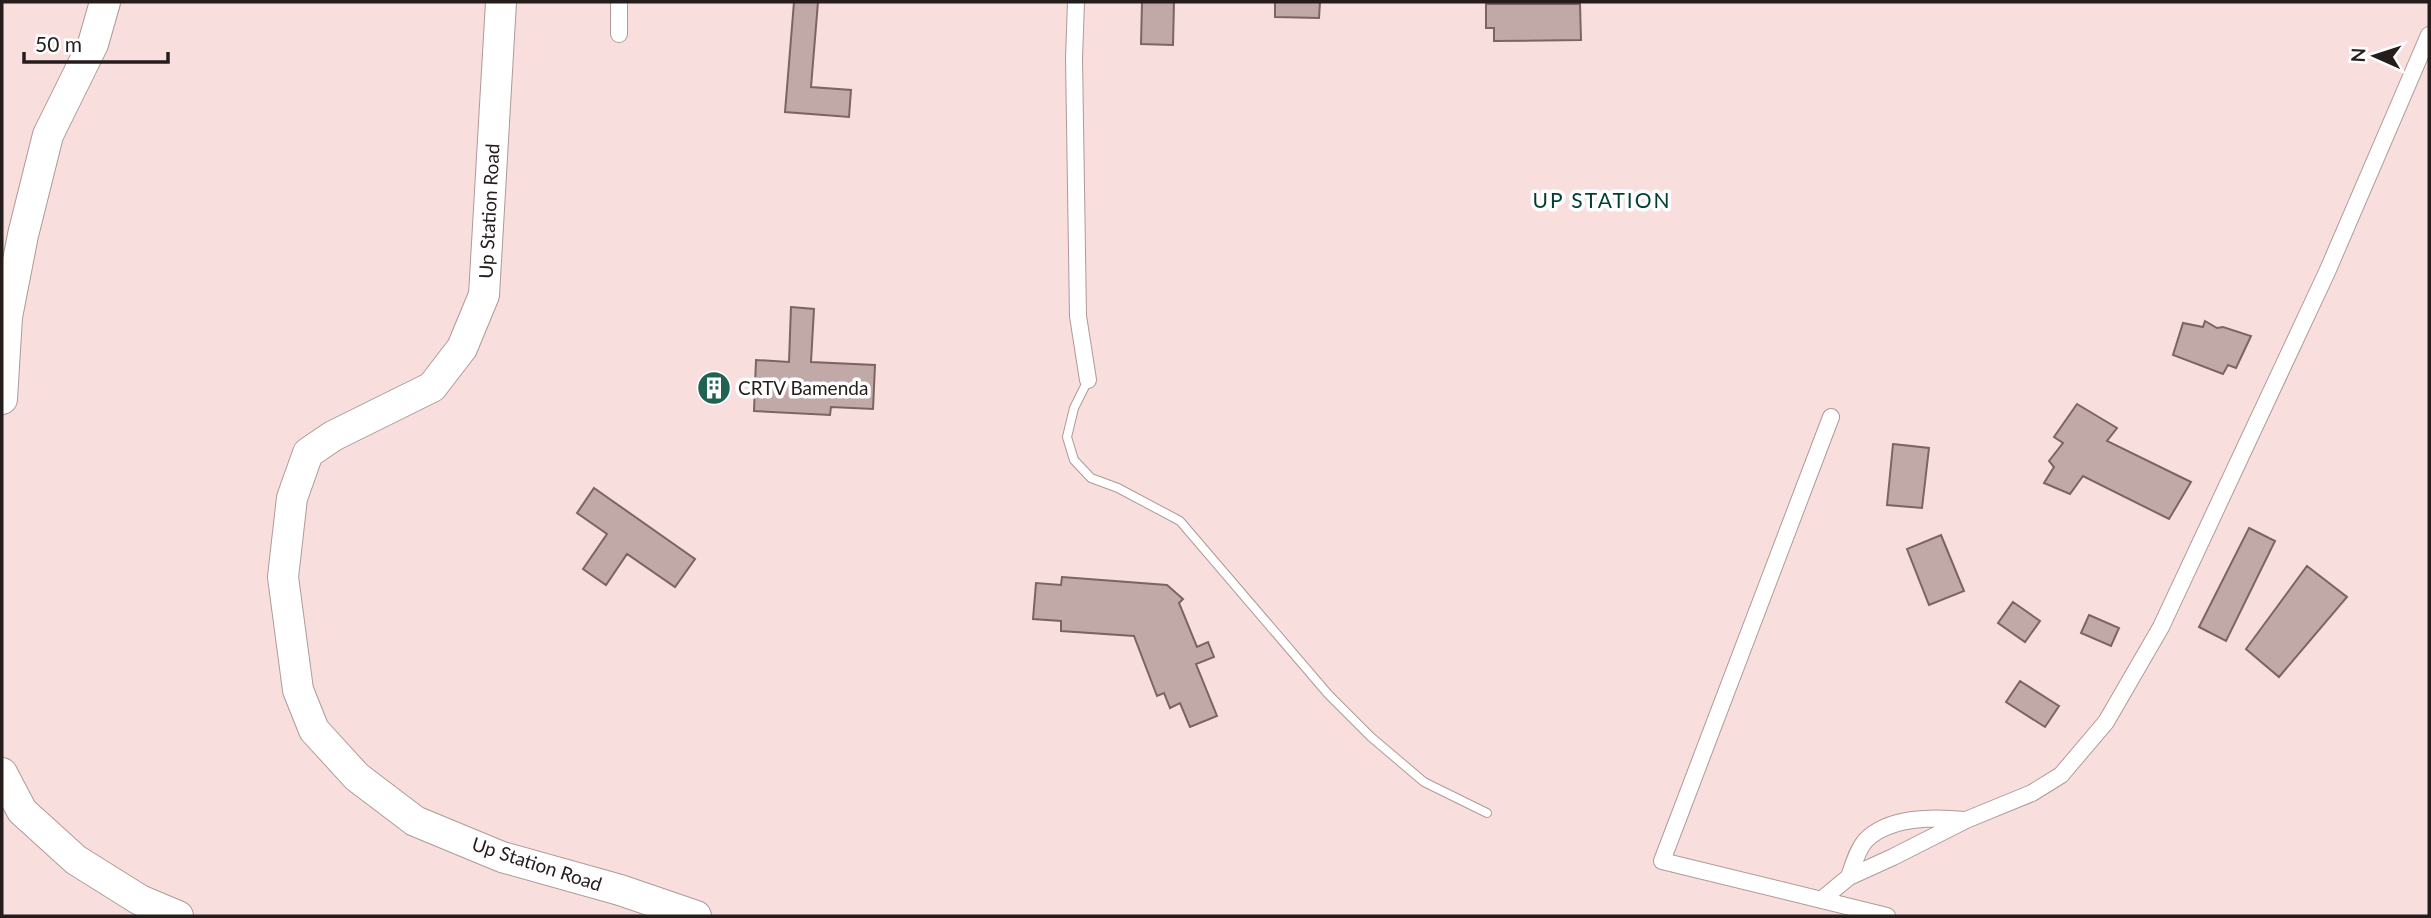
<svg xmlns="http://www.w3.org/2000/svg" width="2431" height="918" font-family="Lato,sans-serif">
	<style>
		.building { fill: #c1a9a7; stroke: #7b6563; stroke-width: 2 }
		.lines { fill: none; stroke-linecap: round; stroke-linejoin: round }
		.lane-casing { stroke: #b09997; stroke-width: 10 }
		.street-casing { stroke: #b09997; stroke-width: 18 }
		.highway-casing { stroke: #b09997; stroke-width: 32 }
		.lane { stroke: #fff; stroke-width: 8 }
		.street { stroke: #fff; stroke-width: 16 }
		.highway { stroke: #fff; stroke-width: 30 }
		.labels { text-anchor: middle; stroke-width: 7; stroke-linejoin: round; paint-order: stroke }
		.street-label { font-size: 19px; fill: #251c1c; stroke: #fff }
		.poi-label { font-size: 19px; fill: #251c1c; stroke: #fff; text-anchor: start }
		.neighbourhood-label { font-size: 21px; letter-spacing: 2px; fill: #013d31; stroke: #fff }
	</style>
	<rect width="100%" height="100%" fill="#f8dfdd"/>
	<path class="building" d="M794,2H818L811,87L851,90L849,117L785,112Z
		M1142,2H1174L1173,45L1141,44Z
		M1275,2H1320L1319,18L1275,17Z
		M1486,4H1580L1581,40L1494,41V28H1486Z
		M791,307L814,309L811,362L875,365L873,409L831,407L830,415L754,411L756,360L789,362Z
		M2205,321L2217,328L2223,327L2251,336L2236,368L2228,365L2223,374L2173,355L2183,323L2203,327Z
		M2077,404L2117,428L2107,441L2191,482L2169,519L2083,476L2070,494L2044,483L2054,467L2049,461L2063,443L2054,437Z
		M1893,444L1929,448L1922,508L1887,505Z
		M594,488L695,559L675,587L627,554L606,585L583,569L607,534L577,513Z
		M2249,528L2275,541L2226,641L2199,627Z
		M1941,535L1964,591L1929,605L1907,549Z
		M2307,566L2347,597L2279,677L2246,649Z
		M1062,577L1167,585L1183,599L1179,603L1197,647L1208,642L1214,657L1196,664L1217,716L1190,727L1180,703L1170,708L1164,693L1157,696L1134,636L1061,631V621L1033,619L1036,583L1061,585Z
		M2013,602L2040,621L2025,642L1998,623Z
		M2089,615L2119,628L2111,646L2081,633Z
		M2020,681L2059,706L2045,727L2006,702Z"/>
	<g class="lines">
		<g class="lane-casing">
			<path id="lane" d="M1088,380L1074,408L1067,437L1074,460L1091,478L1118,488L1180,521L1328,694L1371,737L1424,782L1487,813"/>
		</g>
		<g class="street-casing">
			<path id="street" d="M1076,2L1074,58L1078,316L1088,380
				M619,34V2
				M1831,417L1662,861L1887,916
				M1849,877C1853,865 1857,851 1865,841C1889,816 1934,817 1965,820
				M1821,900L1849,877L1893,857L1966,820L2032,793L2061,775L2106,722L2161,627L2327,272L2429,35"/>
		</g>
		<g class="highway-casing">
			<path id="highway" d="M501,2L484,295L462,348L432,387L333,436L308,453L292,498L283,577L298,690L314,730L357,777L415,821L502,857L620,890L696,916
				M2,399L7,317L23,235L48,135L93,44L105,2
				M2,773L22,811L76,860L140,900L178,916"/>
		</g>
		<use href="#lane" class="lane"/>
		<use href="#street" class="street"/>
		<use href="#highway" class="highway"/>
	</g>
	<defs>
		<g id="building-disc" transform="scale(1.75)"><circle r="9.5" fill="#206353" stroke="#fff"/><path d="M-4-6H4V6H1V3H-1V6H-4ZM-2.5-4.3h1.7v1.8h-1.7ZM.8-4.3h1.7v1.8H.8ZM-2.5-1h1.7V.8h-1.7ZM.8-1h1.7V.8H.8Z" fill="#fff"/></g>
	</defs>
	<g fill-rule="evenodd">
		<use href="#building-disc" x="714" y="388"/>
	</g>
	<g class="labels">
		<g class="street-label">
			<text transform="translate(489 211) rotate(-87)" y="7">Up Station Road</text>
			<text transform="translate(537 864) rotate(18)" y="7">Up Station Road</text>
		</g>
		<g class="poi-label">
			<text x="738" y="395">CRTV Bamenda</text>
		</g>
		<g class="neighbourhood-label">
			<text x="1602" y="208">UP STATION</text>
		</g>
	</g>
	<rect width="2431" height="918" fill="none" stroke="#251c1c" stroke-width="7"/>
	<g transform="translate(2375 56) rotate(273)" stroke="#ffffff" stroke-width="5" paint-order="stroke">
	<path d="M0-5L12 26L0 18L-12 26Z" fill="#251c1c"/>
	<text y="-10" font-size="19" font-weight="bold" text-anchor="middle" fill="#251c1c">N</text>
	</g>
	<path d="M24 52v10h144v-10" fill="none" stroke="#251c1c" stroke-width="3.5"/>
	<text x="35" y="52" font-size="21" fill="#251c1c" stroke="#ffffff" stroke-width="5" paint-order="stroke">50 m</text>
</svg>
